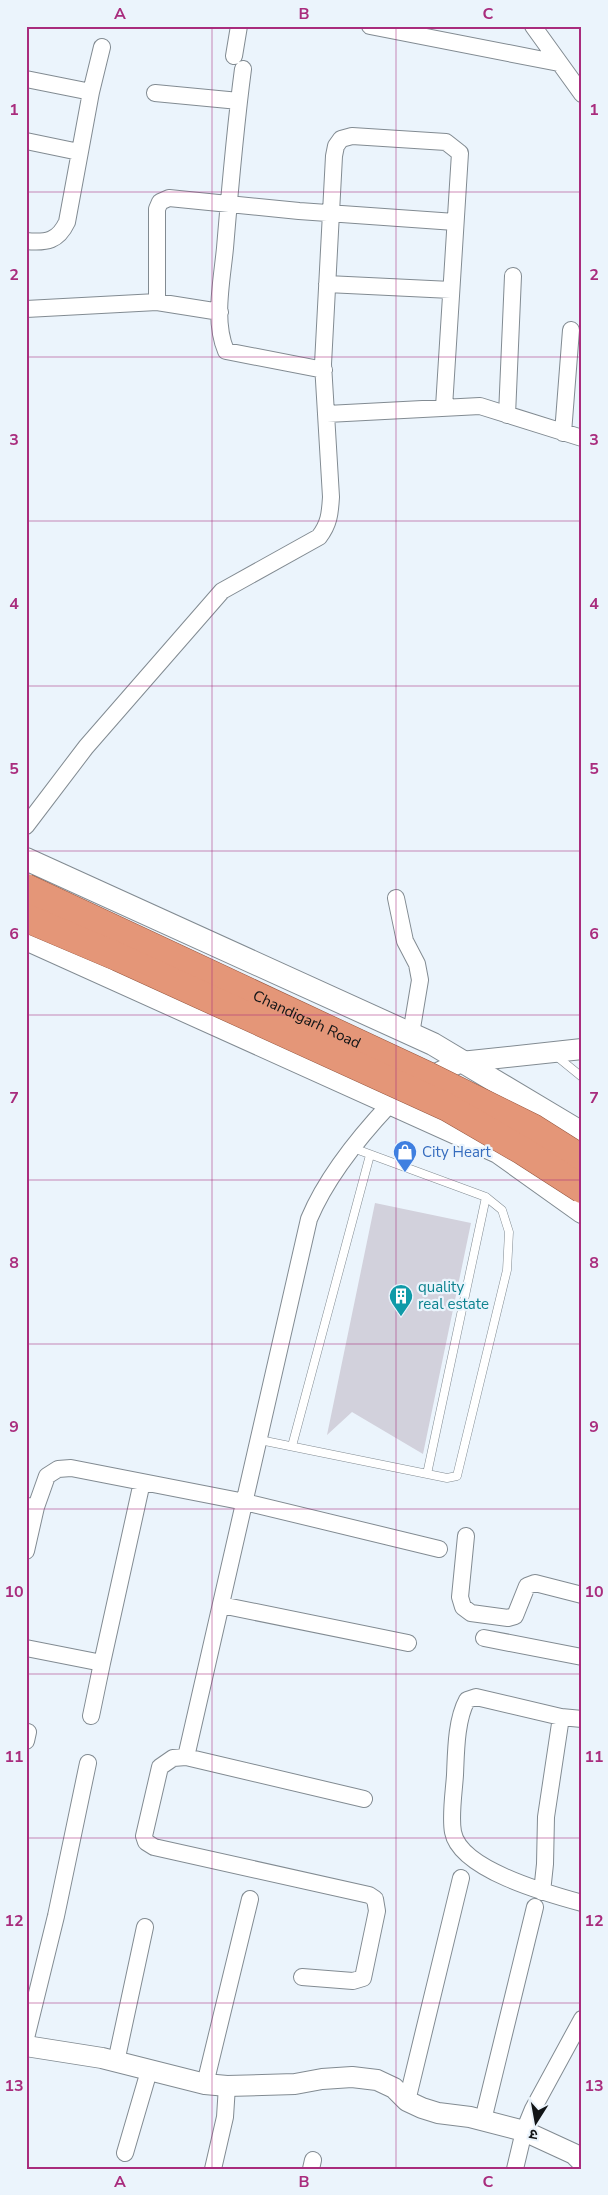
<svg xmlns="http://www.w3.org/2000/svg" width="608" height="2195" font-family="'Nunito Sans','Noto Sans Devanagari',sans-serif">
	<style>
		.building { fill: #d2d1dc }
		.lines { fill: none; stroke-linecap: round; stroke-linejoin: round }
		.service-casing { stroke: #828b92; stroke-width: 9 }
		.minor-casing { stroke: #828b92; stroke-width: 18 }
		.tertiary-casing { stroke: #828b92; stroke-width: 22 }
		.secondary-casing { stroke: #828b92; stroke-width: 24 }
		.service { stroke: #fff; stroke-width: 8 }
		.minor { stroke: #fff; stroke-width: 16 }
		.tertiary { stroke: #fff; stroke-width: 20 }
		.secondary { stroke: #fff; stroke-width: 22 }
		.trunk-bridge-casing { stroke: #965740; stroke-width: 29; stroke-linecap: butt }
		.trunk-bridge { stroke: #e49678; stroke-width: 28 }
		.grid { fill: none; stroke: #a92c7d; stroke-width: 1; stroke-opacity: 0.55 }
		.labels { text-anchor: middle; stroke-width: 4.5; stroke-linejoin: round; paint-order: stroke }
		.street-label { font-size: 15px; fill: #111416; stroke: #ebf4fc }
		.shop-label { font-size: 15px; fill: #366cbe; stroke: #ebf4fc; text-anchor: start }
		.culture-label { font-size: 15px; fill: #0d838f; stroke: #ebf4fc; text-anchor: start }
		.neatline { fill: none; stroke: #a92c7d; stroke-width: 2 }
		.grid-label { font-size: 16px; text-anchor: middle; font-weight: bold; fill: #a92c7d }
	</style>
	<rect width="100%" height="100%" fill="#ebf4fc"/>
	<path class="building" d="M375,1203L471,1223L423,1454L352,1412L327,1435Z"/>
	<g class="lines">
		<g class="service-casing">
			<path id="service" d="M555,1055L582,1077
				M353,1148L486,1197L427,1474
				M260,1440L447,1478L457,1476L507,1270L509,1232L502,1210L486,1197
				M292,1446L370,1155"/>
		</g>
		<g class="minor-casing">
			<path id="minor" d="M370,26L559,63
				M533,26L582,94
				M234,56L239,26
				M243,69C235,129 230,188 225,248C222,280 213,321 226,351L324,370
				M26,79L91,92
				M155,93L239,101
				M26,141L79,152
				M26,241C47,243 58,241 67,222L91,92L102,47
				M327,284L451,290
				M157,302V209L160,202L169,198L299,211L455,222
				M26,309L157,302L220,312
				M327,414L480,406L582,438
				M507,415L513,276
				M563,433L571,330
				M26,826L86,747L222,591L319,537C329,524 330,514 331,497L323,364L334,156L336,146L341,139L352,136L446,142L460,153L444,407
				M396,898L405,941L417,964L420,980L411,1034
				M26,1506L36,1507L47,1476L58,1469L71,1468L245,1502L439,1549
				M466,1536L460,1597L463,1607L471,1613L508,1618L515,1616L527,1586L535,1583L582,1595
				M26,1551L36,1507
				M221,1605L408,1643
				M484,1638L582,1657
				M26,1648L102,1663L142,1482
				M91,1716L102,1663
				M582,1719L561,1717L476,1697L467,1700C456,1720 456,1752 455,1775C454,1791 450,1816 453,1832C460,1870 549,1894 582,1903
				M26,1741L28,1732
				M186,1757L364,1799
				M542,1892L545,1864L546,1817L561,1717
				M302,1977L353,1981L363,1978L377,1911L375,1899L369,1895L154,1847L146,1842L144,1836L160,1767L173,1758L186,1757L309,1219C327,1176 359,1137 390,1104
				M26,2038L56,1916L88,1763
				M116,2062L145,1927
				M205,2084L250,1899
				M407,2101L461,1878
				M483,2120L535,1907
				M125,2153L149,2071
				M213,2169L225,2117L227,2086
				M311,2169L313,2160
				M515,2169L524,2131L533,2109L582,2019"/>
		</g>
		<g class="tertiary-casing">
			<path id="tertiary" d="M421,1081L461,1062L582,1049
				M26,2046L102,2058L205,2084L227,2086L295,2084L322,2079L352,2077L377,2080L394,2088L407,2101L422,2108L438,2113L470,2117L524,2131L574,2154L582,2162"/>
		</g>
		<g class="secondary-casing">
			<path id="secondary" d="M26,859L433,1044L582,1133
				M26,939L498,1152L582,1212"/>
		</g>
		<use href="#service" class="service"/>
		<use href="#minor" class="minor"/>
		<use href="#tertiary" class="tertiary"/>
		<use href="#secondary" class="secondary"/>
		<g class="trunk-bridge-casing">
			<g id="trunk-bridge">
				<path id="s1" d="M26,888L428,1076L533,1128L582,1159"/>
				<path d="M26,918L118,957L447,1107L523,1151L582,1189"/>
			</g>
		</g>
		<use href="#trunk-bridge" class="trunk-bridge"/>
	</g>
	<path class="grid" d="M212,26V2169M396,26V2169M26,192H582M26,357H582M26,521H582M26,686H582M26,851H582M26,1015H582M26,1180H582M26,1344H582M26,1509H582M26,1674H582M26,1838H582M26,2003H582"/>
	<defs>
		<g id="shop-pin" transform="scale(1.25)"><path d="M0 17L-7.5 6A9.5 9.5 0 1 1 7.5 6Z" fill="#3f7fe0" stroke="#ebf4fc"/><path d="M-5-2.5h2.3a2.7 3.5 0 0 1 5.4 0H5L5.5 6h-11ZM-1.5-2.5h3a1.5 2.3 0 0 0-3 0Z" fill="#fff"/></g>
		<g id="building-pin" transform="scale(1.25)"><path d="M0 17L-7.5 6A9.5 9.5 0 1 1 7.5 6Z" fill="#0f9aa8" stroke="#ebf4fc"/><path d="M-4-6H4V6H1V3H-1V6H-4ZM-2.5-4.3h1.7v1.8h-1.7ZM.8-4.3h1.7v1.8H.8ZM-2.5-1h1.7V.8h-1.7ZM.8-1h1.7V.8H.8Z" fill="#fff"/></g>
	</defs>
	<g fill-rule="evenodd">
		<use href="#shop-pin" x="405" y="1152"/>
		<use href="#building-pin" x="401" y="1296"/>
	</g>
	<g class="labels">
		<g class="street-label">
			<text dy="5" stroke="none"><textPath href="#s1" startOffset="310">Chandigarh Road</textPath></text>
		</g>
		<g class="shop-label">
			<text x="422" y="1157">City Heart</text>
		</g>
		<g class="culture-label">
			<text x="418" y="1292">quality<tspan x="418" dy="17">real estate</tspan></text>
		</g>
	</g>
	<rect width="608" height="2195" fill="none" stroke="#ebf4fc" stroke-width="55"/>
	<g transform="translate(536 2122) rotate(191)" stroke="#ebf4fc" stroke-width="4" paint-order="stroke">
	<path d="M0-4L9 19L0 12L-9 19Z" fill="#111416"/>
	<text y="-8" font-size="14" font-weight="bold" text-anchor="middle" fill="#111416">उ</text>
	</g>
	<rect x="28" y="28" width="552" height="2140" class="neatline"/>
	<g class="grid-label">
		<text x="120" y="19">A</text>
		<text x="304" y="19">B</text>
		<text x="488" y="19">C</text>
		<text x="14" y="115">1</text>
		<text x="594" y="115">1</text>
		<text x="14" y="280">2</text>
		<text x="594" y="280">2</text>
		<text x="14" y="445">3</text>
		<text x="594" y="445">3</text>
		<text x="14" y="609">4</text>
		<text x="594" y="609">4</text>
		<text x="14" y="774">5</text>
		<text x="594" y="774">5</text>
		<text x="14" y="939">6</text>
		<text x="594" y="939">6</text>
		<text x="14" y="1103">7</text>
		<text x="594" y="1103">7</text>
		<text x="14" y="1268">8</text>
		<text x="594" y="1268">8</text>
		<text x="14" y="1432">9</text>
		<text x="594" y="1432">9</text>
		<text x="14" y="1597">10</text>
		<text x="594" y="1597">10</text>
		<text x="14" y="1762">11</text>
		<text x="594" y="1762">11</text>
		<text x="14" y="1926">12</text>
		<text x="594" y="1926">12</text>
		<text x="14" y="2091">13</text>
		<text x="594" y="2091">13</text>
		<text x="120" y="2187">A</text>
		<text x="304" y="2187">B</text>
		<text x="488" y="2187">C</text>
	</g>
</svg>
